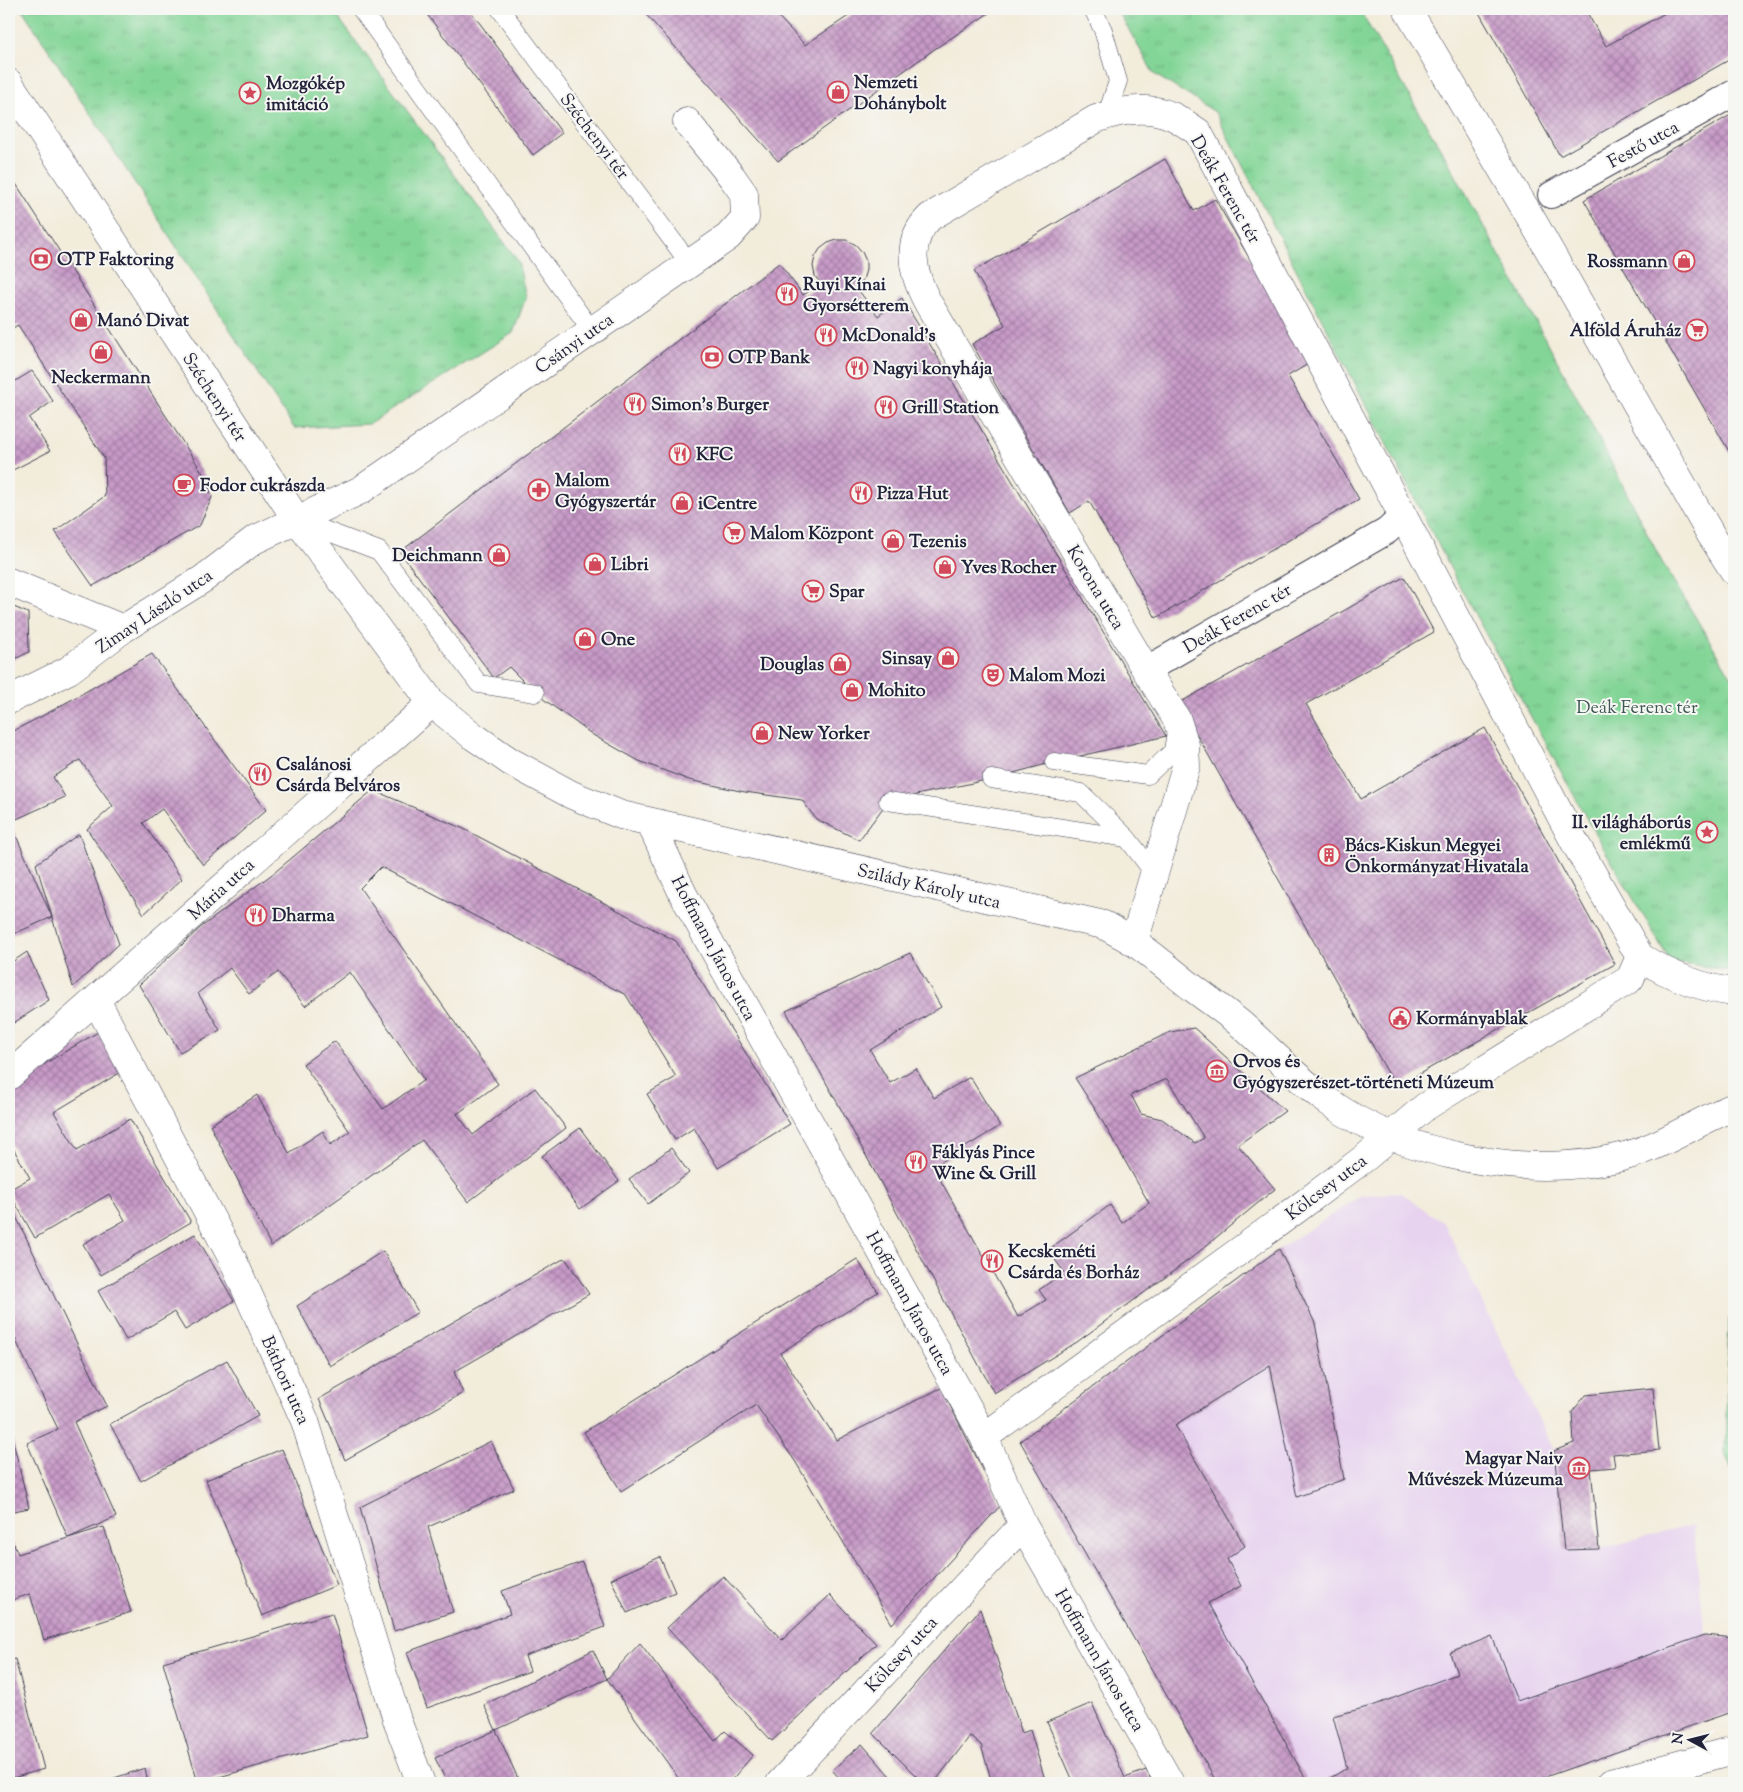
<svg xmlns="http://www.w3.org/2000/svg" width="1743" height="1792" font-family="'Sorts Mill Goudy',serif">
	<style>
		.built { fill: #e7d2ef }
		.grass { fill: url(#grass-tufts); stroke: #527c69 }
		.building { fill: url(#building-cross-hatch); fill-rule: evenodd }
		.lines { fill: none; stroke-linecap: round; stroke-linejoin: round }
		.service-casing { stroke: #414053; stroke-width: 19 }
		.pedestrian-casing { stroke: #414053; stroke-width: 28 }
		.minor-casing { stroke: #414053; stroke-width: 29 }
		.tertiary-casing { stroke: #414053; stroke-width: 29 }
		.service { stroke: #fff; stroke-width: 18 }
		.pedestrian { stroke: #fff; stroke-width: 26 }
		.minor { stroke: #fff; stroke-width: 28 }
		.tertiary { stroke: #fff; stroke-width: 28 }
		.labels { text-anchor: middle; stroke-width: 4; stroke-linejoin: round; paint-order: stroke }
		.poi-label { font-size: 18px; font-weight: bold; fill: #22223b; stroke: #f6f6f2; text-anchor: start }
		.street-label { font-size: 18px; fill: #22223b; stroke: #f6f6f2 }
		.park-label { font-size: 18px; fill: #3f5857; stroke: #f6f6f2 }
	</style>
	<defs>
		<pattern id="grass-tufts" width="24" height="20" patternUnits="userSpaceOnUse" patternTransform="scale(1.25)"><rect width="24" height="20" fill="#83d597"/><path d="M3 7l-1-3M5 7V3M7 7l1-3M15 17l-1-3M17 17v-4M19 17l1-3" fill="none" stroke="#71b783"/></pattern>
		<pattern id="building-cross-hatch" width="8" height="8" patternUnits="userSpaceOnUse" patternTransform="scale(1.25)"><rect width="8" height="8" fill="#c79ac7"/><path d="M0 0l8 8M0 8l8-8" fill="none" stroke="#a17da3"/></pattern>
	</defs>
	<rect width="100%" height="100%" fill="#f6f6f2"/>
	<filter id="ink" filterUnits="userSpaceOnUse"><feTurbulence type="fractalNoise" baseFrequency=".02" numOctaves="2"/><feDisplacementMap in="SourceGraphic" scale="10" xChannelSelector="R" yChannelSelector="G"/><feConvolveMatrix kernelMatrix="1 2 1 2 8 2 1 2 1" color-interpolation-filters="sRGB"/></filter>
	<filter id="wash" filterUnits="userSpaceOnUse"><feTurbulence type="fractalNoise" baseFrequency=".0096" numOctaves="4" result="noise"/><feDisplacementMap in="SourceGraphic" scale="20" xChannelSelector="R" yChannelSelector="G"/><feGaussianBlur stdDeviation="1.12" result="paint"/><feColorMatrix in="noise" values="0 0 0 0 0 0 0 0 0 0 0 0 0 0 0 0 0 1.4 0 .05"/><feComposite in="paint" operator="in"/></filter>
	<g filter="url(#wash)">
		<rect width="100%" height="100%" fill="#f2ecdb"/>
		<path class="built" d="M1401,1193L1444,1223L1554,1451L1564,1550L1599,1549L1693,1525L1705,1635L1734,1638V1711L1528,1783H1217L1020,1441L1279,1249L1362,1195Z"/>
		<path class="grass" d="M22,9H332L518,261L526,297L513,333L369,424L294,428Z
			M1117,9H1359L1450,165L1583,408L1662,562L1734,681V971L1670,961L1593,830L1459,585L1215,112L1154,74Z
			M1729,1317L1734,1327V1475L1725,1454Z"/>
		<g id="blocks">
			<path class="building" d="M423,9H469L562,133L533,155Z
				M641,9H771L805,45L859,9H995L936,48L778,161Z
				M1477,9H1585L1606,46L1672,9H1734V57L1560,156Z
				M1734,113V460L1584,200Z
				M1165,159L1194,211L1215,199L1310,363L1288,376L1359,499L1156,618L1089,501L1070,513L972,344L1005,325L974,271Z
				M9,173L206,478L212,497L200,525L93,586L55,531L105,496L104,458L18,325L9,330Z
				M837,240H847L856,245L862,252L866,261V270L863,280L856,287L878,316L902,298L1166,736L1054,762L991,779L888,801L859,840L816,819L802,800L745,792L689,780L639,761L593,735L535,693L509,667L494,678L400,552L779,263L803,295L821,284L815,276L813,266L815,257L820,249L828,243Z
				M32,371L53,401L29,418L50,451L9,472V385Z
				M1404,577L1434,632L1306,704L1361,799L1485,728L1615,964L1396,1087L1179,703Z
				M9,605L28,613L29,652L9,662Z
				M152,654L266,810L203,865L162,809L143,823L182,879L144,914L87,829L113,806L80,760L53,777L65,797L10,822L52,917L36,864L79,834L119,944L73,987L52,917L9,936V733L48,713Z
				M373,790L464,829L676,941L790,1124L718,1168L694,1128L675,1140L647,1094L676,1077L626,995L381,867L360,888L498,1084L457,1114L473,1135L535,1088L566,1128L468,1202L422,1140L271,1246L210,1125L257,1095L289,1153L323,1131L330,1145L350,1132L303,1064L335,1041L383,1109L424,1080L350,972L305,1006L278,972L249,994L230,968L198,993L220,1030L180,1052L139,985L200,928L275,872Z
				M27,952L49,1000L9,1026V964Z
				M910,953L941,1007L870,1050L890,1083L916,1068L934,1098L970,1077L1000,1126L933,1167L1018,1317L1046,1300L1039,1290L1064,1272L1048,1250L1110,1205L1122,1223L1149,1203L1097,1112L1075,1078L1170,1032L1194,1028L1285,1111L1238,1145L1275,1189L1190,1259L1077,1342L994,1393L842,1111L786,1011ZM1167,1079L1204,1138L1195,1143L1162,1119L1141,1114L1131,1095Z
				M98,1032L121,1072L54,1112L77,1150L130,1119L191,1222L101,1275L83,1244L125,1220L109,1194L35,1238L9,1192V1190L30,1178L9,1141V1085Z
				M580,1128L619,1181L580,1209L542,1156Z
				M671,1148L689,1173L648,1204L629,1179Z
				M9,1202L107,1406L74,1422L116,1517L68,1538L104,1527L131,1612L44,1640L30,1594L9,1601V1546L14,1544L18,1554L68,1538L27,1443L58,1429L9,1326Z
				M195,1234L234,1301L185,1330L174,1312L126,1340L98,1291Z
				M1279,1249L1315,1323L1344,1479L1297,1497L1270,1365L1175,1425L1245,1546L1227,1559L1241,1586L1208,1603L1308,1783H1217L1020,1441Z
				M383,1251L418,1312L330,1366L297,1306Z
				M565,1258L589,1294L454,1372L463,1393L345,1460L319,1399Z
				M857,1259L878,1292L780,1353L837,1440L941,1388L1001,1505L892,1624L795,1461L756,1405L621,1491L584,1432Z
				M227,1360L258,1416L141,1481L110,1424Z
				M1653,1388L1659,1450L1613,1454L1615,1467L1591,1469L1599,1549L1564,1550L1554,1451L1574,1443L1572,1412L1586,1395Z
				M9,1424L29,1508L9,1512Z
				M491,1441L514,1489L428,1527L453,1612L394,1631L360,1507Z
				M282,1449L337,1585L262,1616L206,1480Z
				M660,1557L675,1592L627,1613L611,1579Z
				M582,1562L605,1627L525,1656L530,1671L427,1708L407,1652L510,1614L502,1591Z
				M723,1576L782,1640L830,1595L876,1644L772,1741L667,1628Z
				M980,1609L1022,1733L1030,1730L1046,1783H992L981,1745L970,1736L934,1783H923L873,1733Z
				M332,1613L368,1735L198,1783L163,1662Z
				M1705,1635L1734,1638V1711L1528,1783H1322L1347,1768L1333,1716L1375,1705L1457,1674L1450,1653L1492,1636L1517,1701Z
				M640,1643L715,1741L725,1731L753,1755L729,1783H682L607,1679Z
				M593,1650L607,1679L496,1730L520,1783H447L435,1758L496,1730L484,1705Z
				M15,1659L44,1769L9,1779V1660Z
				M1092,1703L1125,1778L1146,1770L1153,1783H1074L1047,1722Z
				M862,1744L896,1783H844L832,1770Z
				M145,1768L148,1783H99Z"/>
		</g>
	</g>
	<g filter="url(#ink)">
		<use href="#blocks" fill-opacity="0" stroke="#414053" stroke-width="1"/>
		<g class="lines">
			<g class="service-casing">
				<path id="service" d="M361,9L592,331
					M500,9L690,264
					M1093,9L1103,30L1118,81L1107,114
					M300,521L379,551L479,684L535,693
					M1054,762L1148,775L1173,751L1176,731
					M991,779L1081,793L1127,838
					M888,801L1127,838L1154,873"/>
			</g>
			<g class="pedestrian-casing">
				<path id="pedestrian" d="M1551,195L1734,93
					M1146,670L1387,531L1403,516"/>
			</g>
			<g class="minor-casing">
				<path id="minor" d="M1407,9L1532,220L1711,535L1734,571
					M9,582L123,629
					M9,700L69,670L123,629L203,579L254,540L361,490L728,237L745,218L744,194L732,177L687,122
					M650,822L683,894L984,1437L1023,1525L1170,1783
					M1134,942L1186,766L1185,745L1177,720L1146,670L928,303C913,275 904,242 930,217L1096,119C1120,110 1147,105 1172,116C1181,120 1190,127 1198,132L1403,516L1574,841L1640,957C1669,975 1700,988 1734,992
					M96,1000L231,1256L305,1421L398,1723L421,1783
					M9,1076L432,703
					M984,1437L1297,1209L1366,1157L1425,1107L1630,979L1640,957
					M780,1783L1023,1525
					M1611,1783L1734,1750"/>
			</g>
			<g class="tertiary-casing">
				<path id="tertiary" d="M9,83L297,520L432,703L473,736L511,762L572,795L621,815L1104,925C1114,931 1124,936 1134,942C1154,956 1174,973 1193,988C1210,1001 1228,1013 1244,1027C1272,1052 1298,1080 1329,1102C1405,1156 1526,1179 1617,1158C1660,1149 1694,1122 1734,1107"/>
			</g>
			<use href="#service" class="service"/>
			<use href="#pedestrian" class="pedestrian"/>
			<use href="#minor" class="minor"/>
			<use href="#tertiary" class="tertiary"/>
		</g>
	</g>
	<defs>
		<g id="shop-ring" transform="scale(1.125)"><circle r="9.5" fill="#f6f6f2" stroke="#d1495b" stroke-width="1.5"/><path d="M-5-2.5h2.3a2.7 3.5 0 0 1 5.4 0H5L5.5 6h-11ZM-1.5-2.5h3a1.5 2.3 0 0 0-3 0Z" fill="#d1495b"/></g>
		<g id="sight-ring" transform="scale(1.125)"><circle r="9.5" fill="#f6f6f2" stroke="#d1495b" stroke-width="1.5"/><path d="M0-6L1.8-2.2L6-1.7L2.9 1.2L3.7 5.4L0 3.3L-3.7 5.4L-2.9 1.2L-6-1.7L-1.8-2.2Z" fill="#d1495b"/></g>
		<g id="bank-ring" transform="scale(1.125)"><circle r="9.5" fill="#f6f6f2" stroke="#d1495b" stroke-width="1.5"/><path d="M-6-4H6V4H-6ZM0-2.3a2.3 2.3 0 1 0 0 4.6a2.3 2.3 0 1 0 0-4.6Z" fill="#d1495b"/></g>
		<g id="restaurant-ring" transform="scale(1.125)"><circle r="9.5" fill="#f6f6f2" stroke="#d1495b" stroke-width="1.5"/><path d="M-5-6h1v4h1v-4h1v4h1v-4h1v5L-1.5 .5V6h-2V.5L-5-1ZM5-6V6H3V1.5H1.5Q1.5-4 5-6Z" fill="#d1495b"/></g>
		<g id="supermarket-ring" transform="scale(1.125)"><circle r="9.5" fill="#f6f6f2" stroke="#d1495b" stroke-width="1.5"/><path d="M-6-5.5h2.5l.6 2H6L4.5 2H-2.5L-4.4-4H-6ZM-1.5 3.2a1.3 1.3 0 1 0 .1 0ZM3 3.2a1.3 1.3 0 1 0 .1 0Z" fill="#d1495b"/></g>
		<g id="cafe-ring" transform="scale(1.125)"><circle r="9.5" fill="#f6f6f2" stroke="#d1495b" stroke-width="1.5"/><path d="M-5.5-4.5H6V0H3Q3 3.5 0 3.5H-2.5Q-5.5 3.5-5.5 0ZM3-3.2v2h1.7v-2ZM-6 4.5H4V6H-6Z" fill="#d1495b"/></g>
		<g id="pharmacy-ring" transform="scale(1.125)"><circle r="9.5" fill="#f6f6f2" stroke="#d1495b" stroke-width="1.5"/><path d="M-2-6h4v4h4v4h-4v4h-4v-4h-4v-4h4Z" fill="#d1495b"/></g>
		<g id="theatre-ring" transform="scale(1.125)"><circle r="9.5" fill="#f6f6f2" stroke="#d1495b" stroke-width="1.5"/><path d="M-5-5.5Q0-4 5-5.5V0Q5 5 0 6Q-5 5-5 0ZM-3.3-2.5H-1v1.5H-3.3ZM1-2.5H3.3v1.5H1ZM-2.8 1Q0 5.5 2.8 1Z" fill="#d1495b"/></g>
		<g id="building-ring" transform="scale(1.125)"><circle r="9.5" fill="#f6f6f2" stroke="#d1495b" stroke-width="1.5"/><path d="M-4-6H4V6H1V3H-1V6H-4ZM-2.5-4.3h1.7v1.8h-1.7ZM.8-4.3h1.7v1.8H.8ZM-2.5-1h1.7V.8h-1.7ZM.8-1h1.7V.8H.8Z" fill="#d1495b"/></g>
		<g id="civic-ring" transform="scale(1.125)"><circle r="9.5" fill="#f6f6f2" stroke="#d1495b" stroke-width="1.5"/><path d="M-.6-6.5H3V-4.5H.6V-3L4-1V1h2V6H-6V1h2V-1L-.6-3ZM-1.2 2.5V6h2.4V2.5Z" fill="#d1495b"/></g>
		<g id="museum-ring" transform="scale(1.125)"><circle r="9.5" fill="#f6f6f2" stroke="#d1495b" stroke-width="1.5"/><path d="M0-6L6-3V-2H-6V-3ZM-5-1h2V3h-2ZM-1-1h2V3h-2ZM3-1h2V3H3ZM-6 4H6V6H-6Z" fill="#d1495b"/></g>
	</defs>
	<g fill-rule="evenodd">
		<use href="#shop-ring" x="838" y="92"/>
		<use href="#sight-ring" x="250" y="93"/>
		<use href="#bank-ring" x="41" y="259"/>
		<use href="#shop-ring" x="1684" y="261"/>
		<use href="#restaurant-ring" x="787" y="294"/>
		<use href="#shop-ring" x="81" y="320"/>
		<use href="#supermarket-ring" x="1697" y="330"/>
		<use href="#restaurant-ring" x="826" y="335"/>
		<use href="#shop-ring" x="101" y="352"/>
		<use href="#bank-ring" x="712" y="357"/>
		<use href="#restaurant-ring" x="857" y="368"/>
		<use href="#restaurant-ring" x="635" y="404"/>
		<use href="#restaurant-ring" x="886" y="407"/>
		<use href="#restaurant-ring" x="680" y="454"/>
		<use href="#cafe-ring" x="184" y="485"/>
		<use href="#pharmacy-ring" x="539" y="490"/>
		<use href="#restaurant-ring" x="861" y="493"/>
		<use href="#shop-ring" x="682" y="503"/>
		<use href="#supermarket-ring" x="734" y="533"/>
		<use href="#shop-ring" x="893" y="541"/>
		<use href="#shop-ring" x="499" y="555"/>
		<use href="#shop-ring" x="595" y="564"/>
		<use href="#shop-ring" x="945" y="567"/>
		<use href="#supermarket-ring" x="813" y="591"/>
		<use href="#shop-ring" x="585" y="639"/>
		<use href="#shop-ring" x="948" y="658"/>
		<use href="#shop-ring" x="840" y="664"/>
		<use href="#theatre-ring" x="993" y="675"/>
		<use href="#shop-ring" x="852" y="690"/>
		<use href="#shop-ring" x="762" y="733"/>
		<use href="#restaurant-ring" x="260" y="774"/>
		<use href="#sight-ring" x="1707" y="832"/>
		<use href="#building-ring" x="1329" y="855"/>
		<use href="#restaurant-ring" x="256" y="915"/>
		<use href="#civic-ring" x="1400" y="1018"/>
		<use href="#museum-ring" x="1217" y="1071"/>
		<use href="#restaurant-ring" x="916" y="1162"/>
		<use href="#restaurant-ring" x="992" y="1261"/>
		<use href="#museum-ring" x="1579" y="1468"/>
	</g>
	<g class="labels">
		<g class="poi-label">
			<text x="854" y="88">Nemzeti<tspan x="854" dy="21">Dohánybolt</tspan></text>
			<text x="266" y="89">Mozgókép<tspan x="266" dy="21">imitáció</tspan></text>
			<text x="57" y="265">OTP Faktoring</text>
			<text x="1668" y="267" text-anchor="end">Rossmann</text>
			<text x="803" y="290">Ruyi Kínai<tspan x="803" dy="21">Gyorsétterem</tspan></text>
			<text x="97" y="326">Manó Divat</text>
			<text x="1681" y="336" text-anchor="end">Alföld Áruház</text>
			<text x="842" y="341">McDonald's</text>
			<text x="728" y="363">OTP Bank</text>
			<text x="873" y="374">Nagyi konyhája</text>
			<text x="101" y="383" text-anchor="middle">Neckermann</text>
			<text x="651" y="410">Simon's Burger</text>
			<text x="902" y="413">Grill Station</text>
			<text x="696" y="460">KFC</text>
			<text x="555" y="486">Malom<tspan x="555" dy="21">Gyógyszertár</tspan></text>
			<text x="200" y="491">Fodor cukrászda</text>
			<text x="877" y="499">Pizza Hut</text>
			<text x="698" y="509">iCentre</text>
			<text x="750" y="539">Malom Központ</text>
			<text x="909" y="547">Tezenis</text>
			<text x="483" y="561" text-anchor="end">Deichmann</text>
			<text x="611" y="570">Libri</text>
			<text x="961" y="573">Yves Rocher</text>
			<text x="829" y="597">Spar</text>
			<text x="601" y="645">One</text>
			<text x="932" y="664" text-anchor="end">Sinsay</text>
			<text x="824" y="670" text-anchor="end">Douglas</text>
			<text x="1009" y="681">Malom Mozi</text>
			<text x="868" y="696">Mohito</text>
			<text x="778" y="739">New Yorker</text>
			<text x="276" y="770">Csalánosi<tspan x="276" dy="21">Csárda Belváros</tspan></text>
			<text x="1691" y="828" text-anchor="end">II. világháborús<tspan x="1691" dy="21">emlékmű</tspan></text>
			<text x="1345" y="851">Bács-Kiskun Megyei<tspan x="1345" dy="21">Önkormányzat Hivatala</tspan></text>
			<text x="272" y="921">Dharma</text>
			<text x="1416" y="1024">Kormányablak</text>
			<text x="1233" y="1067">Orvos és<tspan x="1233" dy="21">Gyógyszerészet-történeti Múzeum</tspan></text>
			<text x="932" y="1158">Fáklyás Pince<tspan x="932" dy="21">Wine &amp; Grill</tspan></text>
			<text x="1008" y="1257">Kecskeméti<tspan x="1008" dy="21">Csárda és Borház</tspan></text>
			<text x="1563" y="1464" text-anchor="end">Magyar Naiv<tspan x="1563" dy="21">Művészek Múzeuma</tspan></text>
		</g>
		<g class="street-label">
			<text transform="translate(595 136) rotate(53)" y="6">Széchenyi tér</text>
			<text transform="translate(1643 144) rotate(-29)" y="6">Festő utca</text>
			<text transform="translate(1226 189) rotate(60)" y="6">Deák Ferenc tér</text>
			<text transform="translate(574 343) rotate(-35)" y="6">Csányi utca</text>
			<text transform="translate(215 397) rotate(57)" y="6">Széchenyi tér</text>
			<text transform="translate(1096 587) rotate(59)" y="6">Korona utca</text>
			<text transform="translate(154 611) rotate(-34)" y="6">Zimay László utca</text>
			<text transform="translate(1237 618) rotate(-30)" y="6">Deák Ferenc tér</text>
			<text transform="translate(929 886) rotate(13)" y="6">Szilády Károly utca</text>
			<text transform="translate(221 889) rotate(-42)" y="6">Mária utca</text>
			<text transform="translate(714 948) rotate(62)" y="6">Hoffmann János utca</text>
			<text transform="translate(1326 1187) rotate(-37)" y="6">Kölcsey utca</text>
			<text transform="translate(910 1303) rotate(61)" y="6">Hoffmann János utca</text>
			<text transform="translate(286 1380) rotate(66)" y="6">Báthori utca</text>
			<text transform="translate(901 1654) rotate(-47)" y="6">Kölcsey utca</text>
			<text transform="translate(1100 1660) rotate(60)" y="6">Hoffmann János utca</text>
		</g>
		<g class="park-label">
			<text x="1637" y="713">Deák Ferenc tér</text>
		</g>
	</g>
	<rect width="1743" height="1792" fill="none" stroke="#f6f6f2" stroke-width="30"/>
	<g transform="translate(1690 1740) rotate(277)" stroke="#f6f6f2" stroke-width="4" paint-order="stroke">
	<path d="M0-4L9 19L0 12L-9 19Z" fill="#22223b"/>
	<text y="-8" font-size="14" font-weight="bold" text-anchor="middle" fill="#22223b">N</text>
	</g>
</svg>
